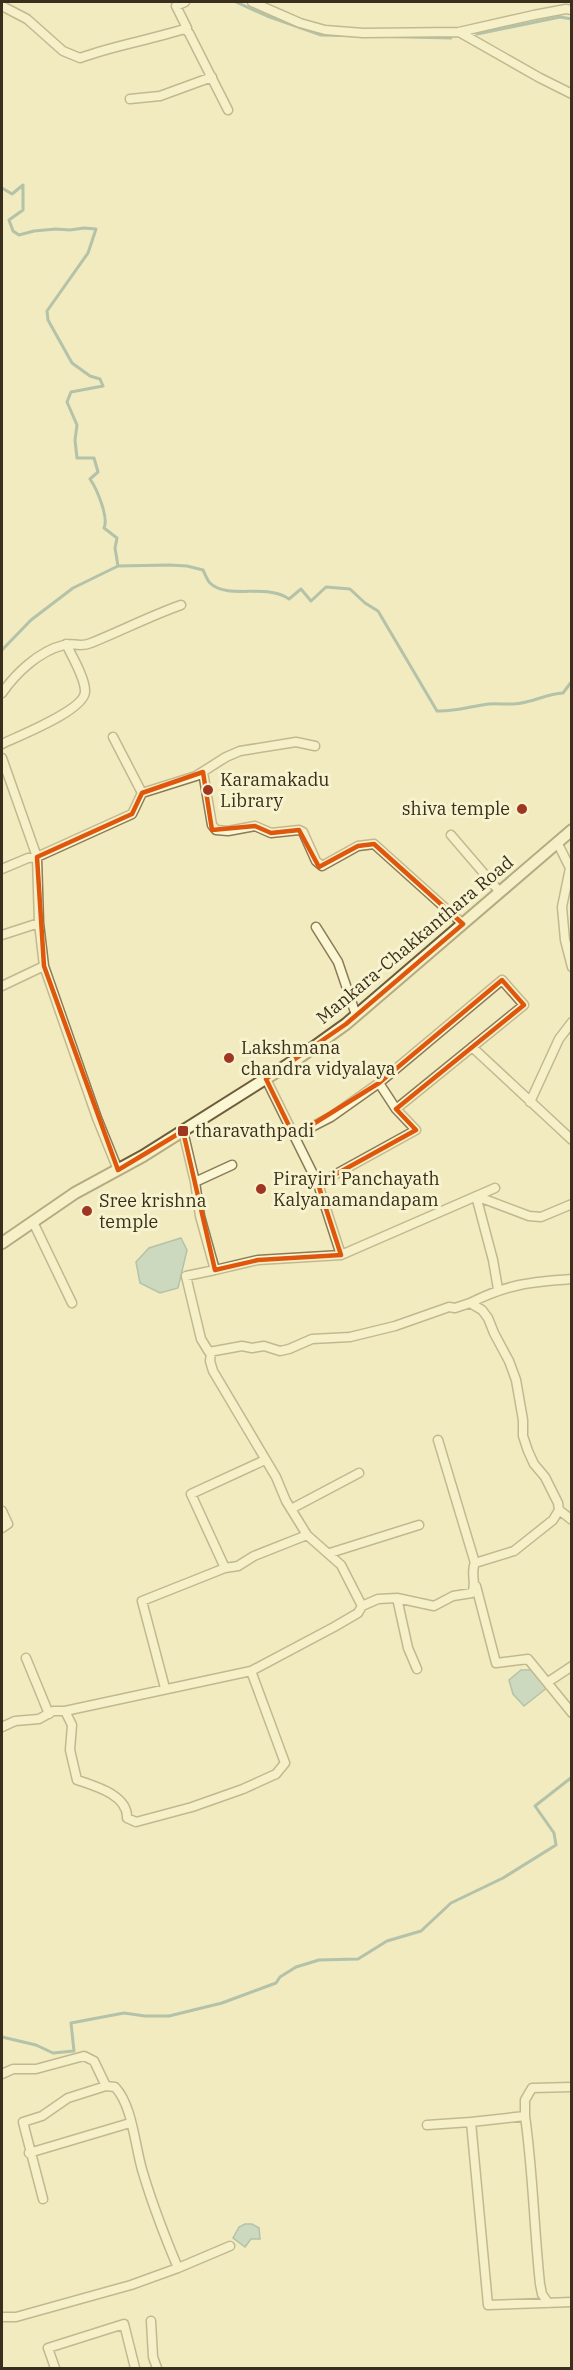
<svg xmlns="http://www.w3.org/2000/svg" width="573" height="2370" font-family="'IBM Plex Serif',serif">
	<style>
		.water { fill: #a2c3be; stroke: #69918e; stroke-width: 1.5 }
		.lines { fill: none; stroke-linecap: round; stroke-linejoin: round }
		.stream { stroke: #69918e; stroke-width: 3 }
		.street-casing { stroke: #8b7b56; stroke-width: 11 }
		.secondary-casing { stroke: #6d5c39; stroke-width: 14 }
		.street { stroke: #fbf6d3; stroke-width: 8 }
		.secondary { stroke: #fbf6d3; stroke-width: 10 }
		.marked { fill: none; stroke: #df570d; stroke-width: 4.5; stroke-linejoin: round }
		.poi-dot { fill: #9f3621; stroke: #f8f3cf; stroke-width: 2 }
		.labels { text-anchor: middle; stroke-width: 6; stroke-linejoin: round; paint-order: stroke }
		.poi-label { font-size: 18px; fill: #392f1c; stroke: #f8f3cf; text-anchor: start }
		.street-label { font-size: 18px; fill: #392f1c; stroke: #f8f3cf }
	</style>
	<rect width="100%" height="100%" fill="#f1ebbf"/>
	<path class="water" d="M181,1238L187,1250L178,1288L160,1293L140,1283L136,1262L149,1248Z
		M521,1670H533L548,1687L524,1706L513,1694L509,1680Z
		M245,2224H252L259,2228L260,2239H251L245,2247L233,2238L239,2227Z"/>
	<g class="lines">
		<path class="stream" d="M236,2L267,16L321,35L451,38
			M477,34L560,17L572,19
			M2,188L12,194L23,185V210L9,220L13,231L19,235L34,231L56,229L70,230L84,228L96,229L88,253L47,311L48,320L72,363L90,376L100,379L103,386L71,392L67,402L77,425L75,440L77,458H94L98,472L90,479C97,489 109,518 104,528L117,538L115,548L118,566
			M2,650L31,620L73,588L118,566L169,565L187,566L203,570C205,574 207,580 210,583C227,600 268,583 289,599L301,589L311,601L326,587L350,589L365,603L378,611L437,711C455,712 471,706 489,704C501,703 513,706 526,702C540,699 548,694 563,693L572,681
			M2,2037L36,2045L53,2053L74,2051L71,2023L124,2013L145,2016H169L222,2003L276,1983L280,1977L296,1967L319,1960L358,1959L387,1941L421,1931L451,1903L503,1878L556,1845L554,1833L535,1806L572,1777"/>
		<g class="street-casing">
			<path id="street" d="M252,2L300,23L325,30L363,33L459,32L534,15L566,9L572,10
				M2,6L27,19L63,51L80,58C115,45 151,40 187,28L176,6L185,2
				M185,29L189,33L228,110
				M459,32L540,78L572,94
				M130,99L160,96L212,77
				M2,693C16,673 39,651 64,645C73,642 79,648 91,643C121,631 150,616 181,605
				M2,744C18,736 86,710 85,691C85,678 72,656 66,644
				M2,758L37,857L39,923L44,966L97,1118L118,1170
				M203,772L212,825L216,830L228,831L255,826L271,833L299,830L303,832L316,861L322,866L358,846L374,844L463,924
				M142,793L196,776L226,757L240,751L296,742L315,746
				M451,835L499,891
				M557,842L570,868L562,907L565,940L572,967
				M2,869L28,858L37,857L132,814L142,793L113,737
				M316,927L338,962L356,1015
				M2,935L39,923
				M2,986L44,966
				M472,1047L572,1140
				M266,1079L318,1184L416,1130L396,1109L379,1083
				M530,1102L559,1039L572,1022
				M183,1131L195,1182L232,1165
				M294,1136L331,1117L379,1083L502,980L524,1005L396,1109
				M195,1182L200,1216L215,1270L258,1260L341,1255
				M318,1184L341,1255L495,1188
				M33,1222L72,1303
				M498,1289L493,1260L476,1196L529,1216L541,1217L572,1204
				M470,1303C508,1284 530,1282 572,1279
				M211,1352L210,1361L213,1371L276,1477L286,1501L299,1522L307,1535L341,1565L362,1606
				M438,1440L475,1563
				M291,1509L359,1473
				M559,1510L572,1520
				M2,1511L8,1524L2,1528
				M330,1553L419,1525
				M225,1568L191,1494L265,1460
				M476,1586L496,1663L528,1659L572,1713
				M397,1598L408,1648L417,1669
				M26,1658L49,1714
				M548,1682L572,1666
				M165,1688L142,1601L225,1568L238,1566L254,1556L307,1535
				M65,1711L251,1671
				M2,1727L15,1721L39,1719L53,1711H65L72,1725L70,1750L77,1780C95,1786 128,1795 127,1818L136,1822L192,1807L243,1789L276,1774L285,1763L251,1671L334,1627L358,1613L362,1606L378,1599L397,1598L434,1606L453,1596L472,1593C477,1583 470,1573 475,1563L514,1551L553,1520L559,1510L558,1503L545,1477L534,1464L528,1451L523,1436V1420L516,1380L509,1361L494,1333L488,1318L482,1310L470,1303L455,1308L449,1307L395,1326L350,1337L312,1339L289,1349L280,1351L264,1346L252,1348L242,1346L209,1352L201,1339L186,1276L215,1270
				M2,2074L13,2069H36L84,2056L94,2061L106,2086L115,2087C133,2106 135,2148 143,2173C153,2206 165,2237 178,2268
				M572,2087L532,2088L525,2100V2116L471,2122L488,2305L572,2302
				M525,2116C533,2172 534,2228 540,2284L542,2294L548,2303
				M427,2125L471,2122
				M29,2153L130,2123
				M43,2199L23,2122L42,2116L68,2098L106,2086
				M2,2317H16L131,2285L178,2268L230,2246
				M151,2321L153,2357L157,2368
				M55,2368L48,2348L124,2324L135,2368"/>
		</g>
		<g class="secondary-casing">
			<path id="secondary" d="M2,1243L75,1193L143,1156L300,1057L346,1024L572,830"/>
		</g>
		<use href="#street" class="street"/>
		<use href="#secondary" class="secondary"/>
	</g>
	<path d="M0 0H573V2370H0ZM203,772L212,830L255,826L271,833L299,830L319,867L358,846L374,844L463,924L346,1024L266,1079L294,1136L379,1083L502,980L524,1005L396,1109L416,1130L318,1184L341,1255L258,1260L215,1270L183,1131L118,1170L44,966L37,857L132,814L142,793Z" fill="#f1ebbf" fill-opacity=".55" fill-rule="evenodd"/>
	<path class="marked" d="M203,772L212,830L255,826L271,833L299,830L319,867L358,846L374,844L463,924L346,1024L266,1079L294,1136L379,1083L502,980L524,1005L396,1109L416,1130L318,1184L341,1255L258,1260L215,1270L183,1131L118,1170L44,966L37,857L132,814L142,793Z"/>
	<g class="poi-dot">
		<circle cx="208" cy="790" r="6"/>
		<circle cx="522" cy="809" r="6"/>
		<circle cx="229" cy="1058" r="6"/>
		<rect x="177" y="1125" width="12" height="12" rx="3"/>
		<circle cx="261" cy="1189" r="6"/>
		<circle cx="87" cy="1211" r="6"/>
	</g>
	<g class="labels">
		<g class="poi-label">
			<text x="220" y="786">Karamakadu<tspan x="220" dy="21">Library</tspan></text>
			<text x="510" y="815" text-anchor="end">shiva temple</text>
			<text x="241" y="1054">Lakshmana<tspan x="241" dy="21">chandra vidyalaya</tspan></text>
			<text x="195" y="1137">tharavathpadi</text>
			<text x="273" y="1185">Pirayiri Panchayath<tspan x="273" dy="21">Kalyanamandapam</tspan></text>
			<text x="99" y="1207">Sree krishna<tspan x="99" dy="21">temple</tspan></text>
		</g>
		<g class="street-label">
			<text transform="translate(415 940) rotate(-40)" y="6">Mankara-Chakkanthara Road</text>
		</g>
	</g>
	<rect width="573" height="2370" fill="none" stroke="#392f1c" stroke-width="6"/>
</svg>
